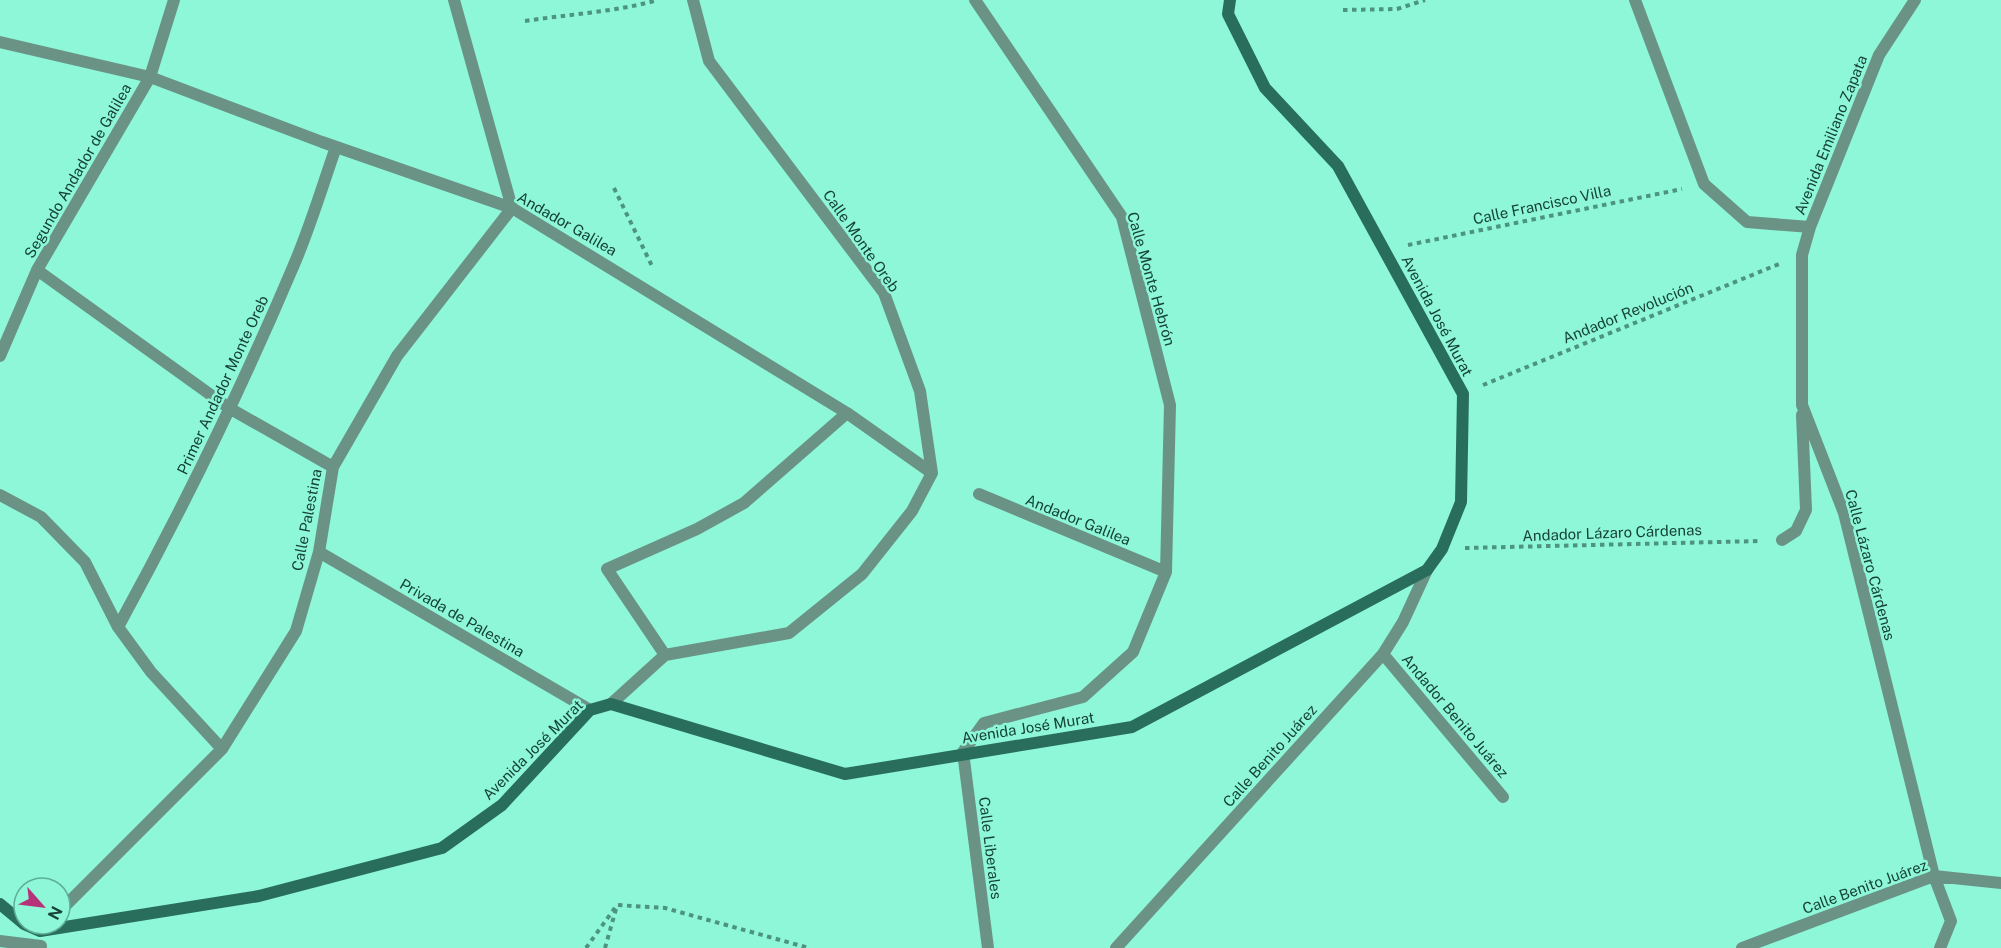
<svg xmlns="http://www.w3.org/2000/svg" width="2001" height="948" font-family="'Public Sans',sans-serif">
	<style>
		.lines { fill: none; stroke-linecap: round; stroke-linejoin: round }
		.path { stroke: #4c9480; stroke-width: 4; stroke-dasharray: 4.5 4.5; stroke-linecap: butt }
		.street { stroke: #6a9386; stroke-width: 12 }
		.secondary { stroke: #296e5c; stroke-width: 12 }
		.labels { text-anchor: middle; stroke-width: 5; stroke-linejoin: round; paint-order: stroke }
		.street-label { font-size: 15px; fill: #164337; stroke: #8ef7d8 }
	</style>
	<rect width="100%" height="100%" fill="#8ef7d8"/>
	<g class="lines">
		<path class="path" d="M1343,10L1397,9L1425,0
			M525,21C570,14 615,12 658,0
			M614,188L652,266
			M1408,245L1682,189
			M1483,385L1779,264
			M1465,548L1761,541
			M586,948L617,905L665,908L809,948
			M605,948L616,909"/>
		<path class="street" d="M975,0L1122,217L1170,405L1166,572L1133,652L1083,697L984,723L963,752L988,948
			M1635,0L1704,184L1747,222L1810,227L1879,55L1915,0
			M0,42L150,77L322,142L512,208L847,413L932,473
			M1810,227L1802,255V405L1844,513L1934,876L1951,921L1940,948
			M37,270L229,408L333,467
			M0,356L37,270L150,77L174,0
			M979,494L1166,572
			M0,495L41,517L85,562L118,627L151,672L222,749
			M1782,540L1796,531L1806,510L1802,415
			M319,552L590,710
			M118,627C182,510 241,390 293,267C310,228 322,187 336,147
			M1383,654L1503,797
			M665,655L789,633L862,574L912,511L932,473L920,391L884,293L709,61L693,0
			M665,655L607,569L697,529L744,503L847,413
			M611,704L665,655
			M60,911L222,749L296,631L319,552L333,467L397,356L512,208L454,0
			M0,941L41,946
			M1116,948L1383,654L1403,622L1427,570
			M1742,948L1934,876L2001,883"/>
		<path class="secondary" d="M0,904L24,924
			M24,924L40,931L259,896L442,848L502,805L590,710L611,704L845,774L1132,727L1427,570L1442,549L1461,502L1463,394L1338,166L1265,88L1228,14L1230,0"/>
	</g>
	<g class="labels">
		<g class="street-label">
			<text transform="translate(1831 135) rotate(-68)" y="5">Avenida Emiliano Zapata</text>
			<text transform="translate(78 171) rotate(-60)" y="5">Segundo Andador de Galilea</text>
			<text transform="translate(1542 205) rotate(-12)" y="5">Calle Francisco Villa</text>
			<text transform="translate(567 224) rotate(30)" y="5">Andador Galilea</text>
			<text transform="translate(861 241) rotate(55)" y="5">Calle Monte Oreb</text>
			<text transform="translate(1151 279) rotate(74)" y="5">Calle Monte Hebrón</text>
			<text transform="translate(1628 313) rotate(-22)" y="5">Andador Revolución</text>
			<text transform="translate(1437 316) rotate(62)" y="5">Avenida José Murat</text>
			<text transform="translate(223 385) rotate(-65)" y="5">Primer Andador Monte Oreb</text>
			<text transform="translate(307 520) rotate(-79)" y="5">Calle Palestina</text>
			<text transform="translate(1078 520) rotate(22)" y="5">Andador Galilea</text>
			<text transform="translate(1612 533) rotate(-2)" y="5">Andador Lázaro Cárdenas</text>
			<text transform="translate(1870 565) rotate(75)" y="5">Calle Lázaro Cárdenas</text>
			<text transform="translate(462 618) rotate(30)" y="5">Privada de Palestina</text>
			<text transform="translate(1455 716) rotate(50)" y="5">Andador Benito Juárez</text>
			<text transform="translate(1028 728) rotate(-9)" y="5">Avenida José Murat</text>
			<text transform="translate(533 750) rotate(-45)" y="5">Avenida José Murat</text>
			<text transform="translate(1270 756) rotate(-48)" y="5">Calle Benito Juárez</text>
			<text transform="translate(990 848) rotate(83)" y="5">Calle Liberales</text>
			<text transform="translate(1865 887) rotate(-20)" y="5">Calle Benito Juárez</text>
		</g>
	</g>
	<g transform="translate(42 906) rotate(118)"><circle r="28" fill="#8ef7d8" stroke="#5eaf98" stroke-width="1.5"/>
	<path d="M0-4.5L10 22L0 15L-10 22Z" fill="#b73379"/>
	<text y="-9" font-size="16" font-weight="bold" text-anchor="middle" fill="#164337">N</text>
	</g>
</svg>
